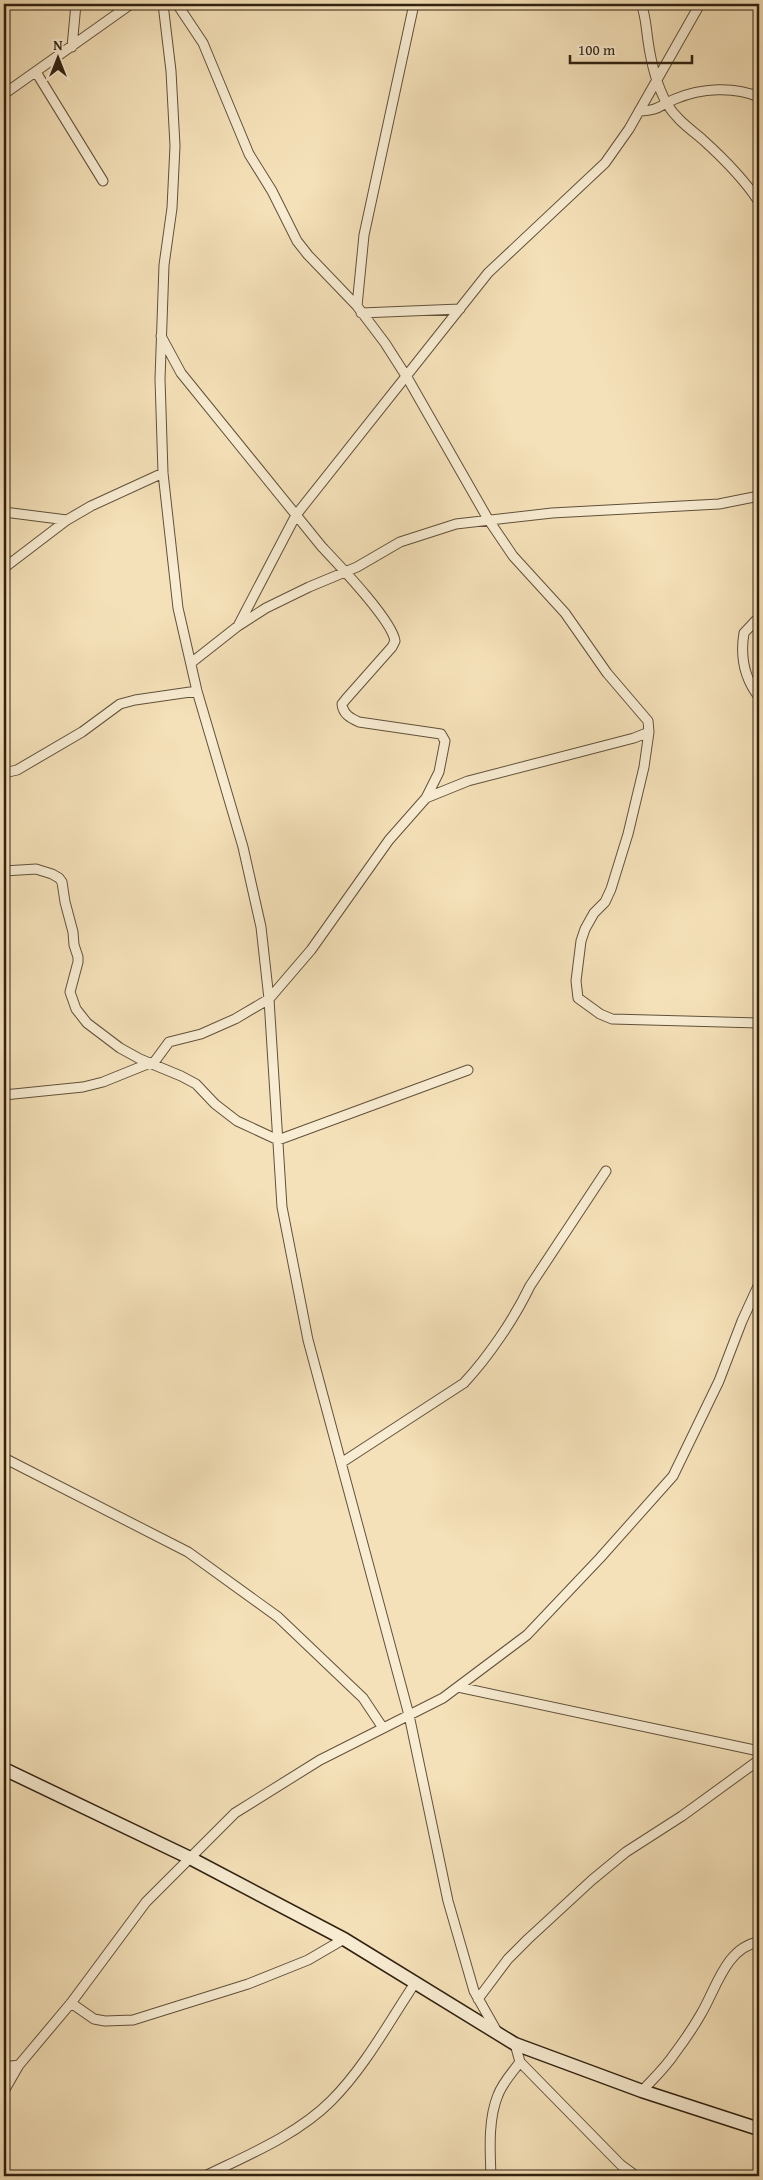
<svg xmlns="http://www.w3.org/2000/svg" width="763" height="2180" font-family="'Gentium Book Plus',serif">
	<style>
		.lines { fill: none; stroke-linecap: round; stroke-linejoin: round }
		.street-casing { stroke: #61513a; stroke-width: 11 }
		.secondary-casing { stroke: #302110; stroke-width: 15 }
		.street { stroke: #f8ecd2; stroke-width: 9 }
		.secondary { stroke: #f8ecd2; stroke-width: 12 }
	</style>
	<rect width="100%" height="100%" fill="#f5e1b9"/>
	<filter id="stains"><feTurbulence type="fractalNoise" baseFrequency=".004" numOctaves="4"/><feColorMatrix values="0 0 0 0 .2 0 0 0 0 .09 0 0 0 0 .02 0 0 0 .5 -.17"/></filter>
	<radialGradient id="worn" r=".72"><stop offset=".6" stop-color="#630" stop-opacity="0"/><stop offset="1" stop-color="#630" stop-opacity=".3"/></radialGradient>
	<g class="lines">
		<g class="street-casing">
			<path id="street" d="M163,4L171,71L175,146L172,208L164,265L160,379L163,473L178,608L197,691L243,847L261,927L269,999L282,1207L308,1340L409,1715L448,1901L474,1991L496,2030
				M641,4C646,16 646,28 648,41C651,62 657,86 667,104C676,119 689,128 702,139C722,157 744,179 759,202
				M72,47L76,4
				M36,72L103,181
				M4,94L131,4
				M639,111C661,110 658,106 675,99C701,88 734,86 759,97
				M357,306L364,235L414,4
				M361,313L460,309
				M161,336L181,373L322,547C338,564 392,620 395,641L392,647L346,699L342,704C343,714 350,718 359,722L441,734L445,741L439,772L426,798
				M4,512L67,520
				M4,568L67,520L91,506L163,473
				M759,617L744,633C740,657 744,678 759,697
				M238,626L296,515L488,273L605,163L629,129L700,4
				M191,663L238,626L266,608L309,587L357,567L400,542L456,524L552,513L719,504L759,496
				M649,732L644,767L628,834L611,889L605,902L594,913L585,929L581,941L576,981L578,998L600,1014L612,1019L759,1023
				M4,773L17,770L82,732L120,704L135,700L197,691
				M4,824V843
				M4,871L36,869L52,874L59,878L62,882L65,902L73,932L74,945L78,957V962L70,992L76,1009L87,1023L120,1048L140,1059L181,1076L196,1084L215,1104L237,1121L278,1140L468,1070
				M4,1095L83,1087L103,1082L155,1061L169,1042L201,1034L235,1019L269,999L311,950L389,840L426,798L468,781L634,738L649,732L648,721L607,673L565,613L513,556L488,519L408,379L385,343L357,306L308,255L297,241L272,191L249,154L203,43L177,4
				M4,1458L188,1552L278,1617L363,1698L383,1728
				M341,1463L464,1383C489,1356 514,1319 530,1286L606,1171
				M458,1687L759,1751
				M478,1999L508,1959L528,1939L592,1880L626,1852L682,1816L759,1760
				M71,2003L94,2019L105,2021L133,2020L248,1984L308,1960L344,1939
				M515,2044L520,2062L621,2165L636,2176
				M4,2067L19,2065
				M4,2091L19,2065L71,2003L146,1902L235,1813L320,1760L443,1698L527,1635L600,1558L673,1476L719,1381L742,1321L759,1284
				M642,2091C653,2079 666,2067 675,2053C684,2041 693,2028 701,2014C716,1989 726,1947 759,1942
				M205,2176C248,2155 297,2135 331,2101C365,2067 389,2022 415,1983
				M491,2176C490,2150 488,2119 498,2095C503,2082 512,2073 520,2062"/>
		</g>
		<g class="secondary-casing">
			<path id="secondary" d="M4,1769L190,1858L344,1939L515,2044L642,2091L759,2129"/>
		</g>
		<use href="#street" class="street"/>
		<use href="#secondary" class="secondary"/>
	</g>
	<rect width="763" height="2180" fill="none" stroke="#f5e1b9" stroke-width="20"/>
	<rect x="5" y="5" width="753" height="2170" fill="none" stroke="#302110" stroke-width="2.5"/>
	<rect x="10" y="10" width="743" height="2160" fill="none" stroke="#302110"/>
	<g transform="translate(58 58)" stroke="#f8ecd2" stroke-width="4" paint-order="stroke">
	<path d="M0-4L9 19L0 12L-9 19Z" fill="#302110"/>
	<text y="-8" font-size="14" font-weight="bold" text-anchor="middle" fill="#302110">N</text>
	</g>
	<path d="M570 55v8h122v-8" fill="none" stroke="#302110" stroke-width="2.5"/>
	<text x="578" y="55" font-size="15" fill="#302110" stroke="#f8ecd2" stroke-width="4" paint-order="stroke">100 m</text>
	<rect width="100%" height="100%" filter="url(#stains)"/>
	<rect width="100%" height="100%" fill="url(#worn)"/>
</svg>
